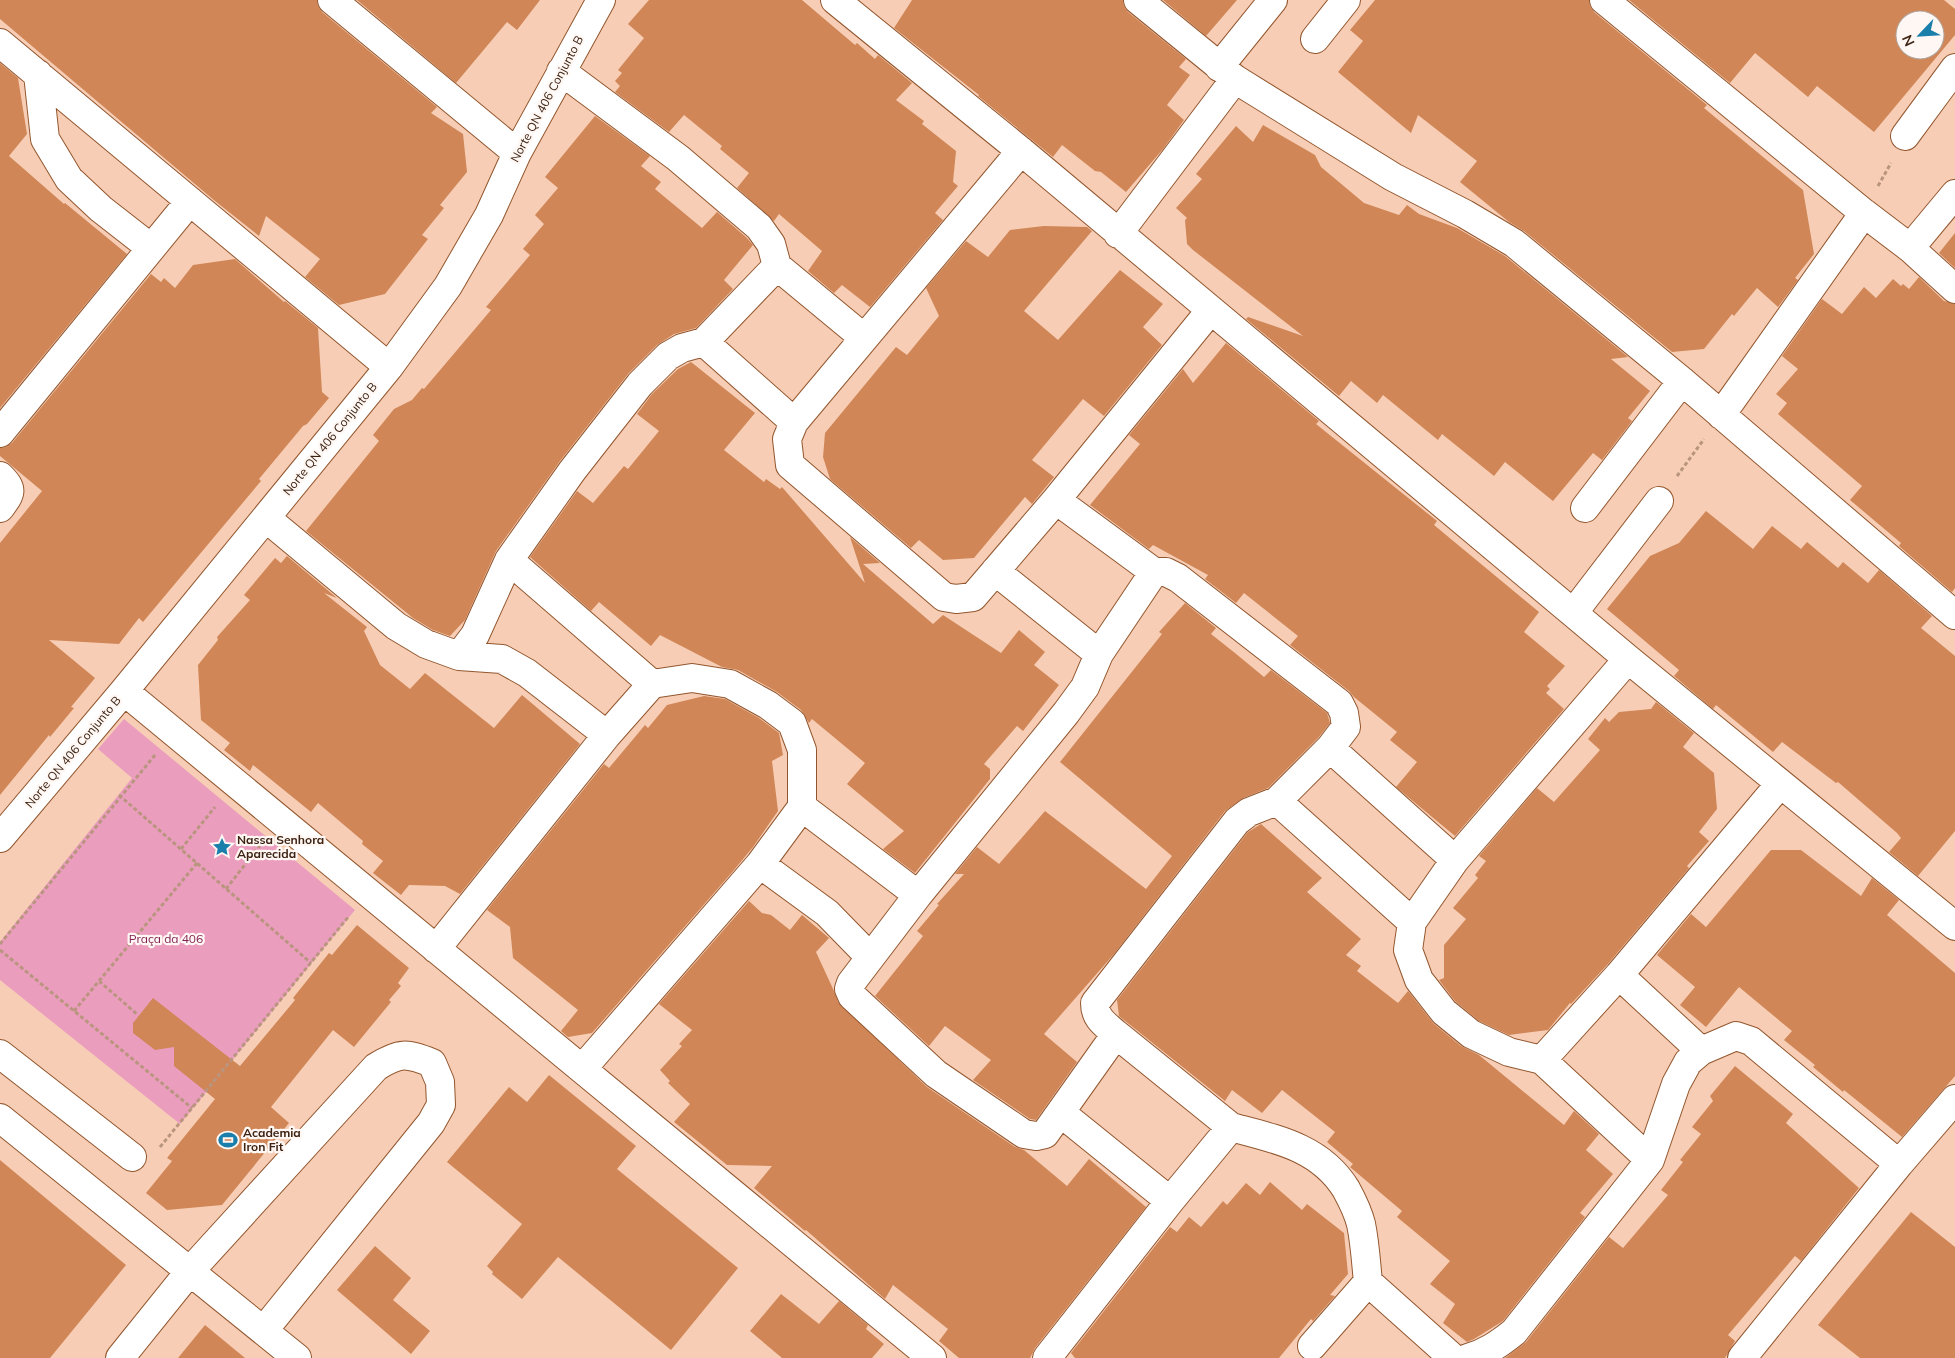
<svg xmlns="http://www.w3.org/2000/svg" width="1955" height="1358" font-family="Mulish,sans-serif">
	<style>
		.green { fill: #eb9dbe }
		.building { fill: #d08656; fill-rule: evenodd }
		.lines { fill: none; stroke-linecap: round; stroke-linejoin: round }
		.minor-casing { stroke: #92562e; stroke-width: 30 }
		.path { stroke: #b9957f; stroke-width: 3; stroke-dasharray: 4 2.5; stroke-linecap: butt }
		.minor { stroke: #fff; stroke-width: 28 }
		.labels { text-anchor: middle; stroke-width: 4.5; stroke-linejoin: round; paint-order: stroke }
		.street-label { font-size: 12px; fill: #3d2313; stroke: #fef7f3 }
		.poi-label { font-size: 12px; font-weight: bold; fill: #3d2313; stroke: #fef7f3; text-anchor: start }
		.park-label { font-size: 12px; fill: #7f1e51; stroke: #fef7f3 }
	</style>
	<rect width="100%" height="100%" fill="#f7ceb5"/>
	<path class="green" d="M124,719L355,910L180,1124L0,980V942L132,778L98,749Z"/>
	<path class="building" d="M0,0H317L318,6L322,12L437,107L431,113L463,134L467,172L440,205L444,208L422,235L428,239L385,294L339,305L305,277L320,259L266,216L259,236L215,201L0,19Z
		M357,0H540L517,30L507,22L456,83Z
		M649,0H802L855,45L857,43L875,59L878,55L912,83L896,100L924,121L922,124L956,151L953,182L958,186L935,213L943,220L870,307L842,285L834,293L808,271L822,251L779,214L774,221L737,188L749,173L720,149L722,146L684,115L669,132L615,92L620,86L615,81L622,73L618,70L644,38L628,24Z
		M912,0H1123L1124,6L1128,12L1186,59L1179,67L1190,75L1167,105L1184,120L1163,149L1126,192L1101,172L1095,171L1062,145L1053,157L978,96L979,95L894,28Z
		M1163,0H1237L1206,36Z
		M1375,0H1589L1590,6L1594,12L1707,105L1704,108L1803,190L1814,254L1795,278L1798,280L1778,307L1757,288L1734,316L1732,314L1704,349L1672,352L1524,231L1509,222L1460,182L1477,161L1418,115L1411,133L1338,72L1363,41L1350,30Z
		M1629,0H1944L1955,9V35L1874,132L1817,86L1808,97L1755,53L1730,83ZM1905,20H1935V50H1905Z
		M0,63L18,78L27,134L9,156L64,204L65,203L127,254L0,408Z
		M595,116L650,156L641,166L661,182L655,189L702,228L717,212L747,238L753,245L724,280L733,289L696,328L674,334L657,345L628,374L560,461L496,551L465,620L450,636L433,630L413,618L306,531L379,441L373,435L394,409L412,400L422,388L424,389L491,310L486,307L530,255L523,249L544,224L535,215L558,188L545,177Z
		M1263,125L1315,155L1321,167L1364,203L1399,215L1407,205L1419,214L1457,228L1505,256L1628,357L1611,359L1650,391L1628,418L1632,421L1602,460L1593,453L1553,501L1505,462L1494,476L1442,434L1438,440L1383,395L1377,403L1351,381L1339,396L1246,319L1248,317L1303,336L1193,250L1187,244L1185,220L1187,218L1176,208L1202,179L1196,174L1236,126L1253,142Z
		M1044,226L1087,227L1092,231L1024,311L1058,340L1120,270L1163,304L1143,327L1162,345L1104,416L1083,399L1032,460L1054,477L1032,504L1025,497L974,558L943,560L919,540L911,548L830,479L823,457L825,433L896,347L907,355L939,316L926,288L966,241L988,257L1010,230Z
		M1955,233V268L1939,253Z
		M235,259L284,302L285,301L318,328L322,392L329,398L307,424L303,426L259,479L261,481L143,622L139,618L119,644L49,640L95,678L71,707L74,708L50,737L49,735L0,795V543L42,491L0,456V448L6,447L12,443L151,274L161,282L164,278L175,288L193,265Z
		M1919,277L1944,301L1955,304V588L1952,592L1899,546L1901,543L1850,500L1862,486L1778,414L1787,403L1776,394L1798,369L1782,356L1822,299L1842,314L1864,287L1876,298L1893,279L1901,286L1903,284L1909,289Z
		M1226,343L1319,421L1316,424L1437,521L1434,525L1539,612L1524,632L1565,666L1547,686L1550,689L1546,693L1564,709L1455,836L1396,787L1417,762L1390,740L1397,732L1354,697L1349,691L1290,645L1298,636L1244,593L1236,603L1205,579L1208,575L1153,545L1149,549L1090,505L1140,444L1129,435L1183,369L1193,383Z
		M691,362L755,413L724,450L764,482L766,479L780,489L782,487L865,583L850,537L880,563L863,564L933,624L943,615L1001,653L1019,630L1045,652L1034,665L1059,685L1023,731L1017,726L984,764L990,769V779L915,873L883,849L904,831L847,784L865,763L812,719L809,723L801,710L777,692L738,670L722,667L660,635L651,646L599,602L591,611L530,557L577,491L593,503L624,466L628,469L659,431L637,414L652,394L678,369Z
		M1706,511L1753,549L1772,526L1801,549L1807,542L1838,568L1843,562L1868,583L1879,570L1932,616L1921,628L1955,656V831L1918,876L1889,852L1901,838L1897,833L1838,782L1836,783L1782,742L1773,752L1716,705L1713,709L1674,676L1679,670L1607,609L1650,556L1679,543Z
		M287,556L337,598L324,593L367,627L364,631L380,665L410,689L425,673L494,728L522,695L580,744L460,894L445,886L409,885L401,895L373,873L383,861L362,844L363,841L318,803L311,812L253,765L250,771L224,750L230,743L201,720L198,665L218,640L217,637L250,600L244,595L275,558L281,563Z
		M1185,603L1216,628L1211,634L1235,653L1264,677L1271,670L1327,713L1330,723L1318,738L1268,788L1243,798L1225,811L1114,954L1044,1034L1077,1062L1036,1120L1030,1119L973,1080L991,1060L945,1026L929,1046L875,996L923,936L917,931L939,905L937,904L964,874H955L977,847L999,864L1045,811L1146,889L1172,856L1060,762L1162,634L1159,632Z
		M704,696L725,699L759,718L779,733L783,755L772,761L778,811L753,847L734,870L592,1033L568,1037L561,1031L578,1010L513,958L510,927L487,910L604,764L609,768L645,725L648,728L667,705Z
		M1656,702L1694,733L1683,747L1714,773L1717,809L1699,832L1709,841L1687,866L1689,868L1607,965L1571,1004L1570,1003L1548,1030L1509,1035L1479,1021L1455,1001L1439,980L1444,978V945L1466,919L1453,908L1478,878L1475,875L1486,861L1479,856L1537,788L1554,802L1600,750L1588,739L1605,718L1609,722L1619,712L1651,709Z
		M1261,824L1322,878L1307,892L1361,939L1346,955L1361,966L1357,971L1398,1003L1408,991L1434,1024L1461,1046L1479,1055L1564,1125L1574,1111L1599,1134L1586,1150L1613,1174L1580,1213L1585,1217L1503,1321L1474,1339L1467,1342L1443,1323L1455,1304L1430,1284L1450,1261L1397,1217L1402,1211L1350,1167L1353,1164L1327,1142L1335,1132L1282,1090L1262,1113L1232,1090L1225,1101L1119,1016L1117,1000L1248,832Z
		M1771,850H1801L1861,896L1872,878L1899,900L1887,915L1955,973V1076L1902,1137L1844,1090L1843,1092L1813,1067L1815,1065L1784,1040L1792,1031L1739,987L1706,1027L1680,1005L1695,987L1657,955L1691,914L1706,927Z
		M749,901L762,913L771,915L790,930L802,915L829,938L816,952L834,991L838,1002L927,1087L1015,1147L1024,1150L1067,1186L1089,1159L1146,1207L1035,1348L1030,1358H959L939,1341L948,1329L893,1285L885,1299L806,1230L805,1231L754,1188L772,1166L727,1165L674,1122L690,1104L668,1083L670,1081L660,1070L682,1046L679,1044L692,1030L659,1004Z
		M357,925L409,968L398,983L401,986L389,1000L391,1002L354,1047L333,1030L271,1107L289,1123L222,1205L167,1210L146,1193L172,1161L167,1158L215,1099L174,1066V1047L155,1050L133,1033V1023L153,998L240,1066L295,1000L293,998L329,953L332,955Z
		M1735,1066L1793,1114L1786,1123L1859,1188L1801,1261L1795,1256L1728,1335L1735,1341L1725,1358H1505L1526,1342L1609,1237L1623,1248L1668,1195L1661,1190L1683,1162L1680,1160L1701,1134L1692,1127L1713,1101L1710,1096Z
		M549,1075L636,1146L617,1169L738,1268L671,1350L558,1257L522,1299L492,1274L493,1272L487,1266L522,1224L447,1162L509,1087L527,1102Z
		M0,1160L126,1265L50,1358H0Z
		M1270,1182L1302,1210L1307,1204L1344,1233L1348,1274L1330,1295L1335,1296L1313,1321L1311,1319L1279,1358H1075L1071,1353L1170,1227L1177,1232L1189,1217L1201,1227L1223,1201L1227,1205L1246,1183L1260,1195Z
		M1911,1212L1955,1247V1358H1860L1818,1325Z
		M375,1246L411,1278L393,1300L430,1331L411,1354L337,1290Z
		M781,1294L819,1324L839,1301L868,1325L866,1329L884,1344L872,1358H782L750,1331Z
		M205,1325L245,1358H178Z"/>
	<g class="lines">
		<g class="minor-casing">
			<path id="minor" d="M332,0L517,153
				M835,0L1021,151L1628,659L1955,926
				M1138,0L1235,79L1393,177L1465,214L1514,243L1682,381L1955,615
				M1604,0L1864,213L1910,248L1955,289
				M1315,39L1346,0
				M0,43L389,367
				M1219,67L1273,0
				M38,74L45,139L69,179L101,209L151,248
				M1905,136L1955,68
				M1021,151L794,422L787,439L790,465L944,597L956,599L973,597L1056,500L1210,311
				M1118,234L1235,79
				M1910,248L1955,194
				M777,266L864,338
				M704,342L794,422
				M1721,415L1864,213
				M0,433L190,201
				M0,476C14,490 11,493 0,508
				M1056,500L1154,572H1166L1178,578L1339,703L1344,713L1346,727L1330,748L1277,801
				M1585,508L1682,381
				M266,518L396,626L426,644L459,656L502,659L527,673L607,735
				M509,560L652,684
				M995,571L1099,654L1085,687L1066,713L918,895L851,983L849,989L852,996L936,1074L1024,1134L1036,1136L1045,1134L1116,1034
				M1574,612L1659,501
				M1099,654L1154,572
				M459,656L475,635L509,560L572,471L640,384L668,356L682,348L704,342L777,266L771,244L759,227L678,158L561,71
				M1628,659L1455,860L1412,922L1408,950L1419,980L1444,1012L1471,1034L1509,1052L1542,1060L1619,975L1780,784
				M124,691L932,1358
				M1330,748L1455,860
				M0,838L124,691L389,367L448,286L489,215L517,153L601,0
				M760,864L802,807L918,895
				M436,949L607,735L652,684L692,678L730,684L768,705L792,723L802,750V807
				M1619,975L1701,1051L1736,1036L1751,1041L1899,1164
				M0,1054L132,1157
				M1542,1060L1650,1160
				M582,1069L760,864L827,913L870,957
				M1061,1113L1170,1201
				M0,1118L297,1358
				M1231,1127L1116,1034C1105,1024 1095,1019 1095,1003L1237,821L1249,812L1277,801L1412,922
				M1368,1282L1453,1358
				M120,1358L190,1271L376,1067C400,1052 406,1053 432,1063L440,1082L441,1105L431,1123L264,1330
				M1047,1358L1170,1201L1231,1127C1276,1139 1320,1147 1346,1189C1352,1200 1358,1212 1361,1224C1365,1243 1366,1263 1368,1282L1312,1346
				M1468,1358C1486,1353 1499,1344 1514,1332L1650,1160L1676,1084L1688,1062L1701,1051
				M1742,1358L1899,1164L1955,1099"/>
		</g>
		<path class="path" d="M1878,186L1891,163
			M1677,476L1704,439
			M119,795L311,963
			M181,849L215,807
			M226,889L261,844
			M0,944L155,755
			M0,950L192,1108
			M99,981L138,1015
			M74,1011L197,863
			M160,1147L349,916"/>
		<use href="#minor" class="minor"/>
	</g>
	<defs>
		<g id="sight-bare" transform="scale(1.5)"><path d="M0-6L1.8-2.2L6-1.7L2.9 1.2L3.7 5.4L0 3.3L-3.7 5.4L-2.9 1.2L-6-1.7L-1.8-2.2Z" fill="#1a7faa" stroke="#fef7f3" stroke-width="2.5" paint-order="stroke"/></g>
		<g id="stadium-bare" transform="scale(1.5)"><path d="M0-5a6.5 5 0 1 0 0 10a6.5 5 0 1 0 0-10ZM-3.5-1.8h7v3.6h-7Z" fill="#1a7faa" stroke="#fef7f3" stroke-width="2.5" paint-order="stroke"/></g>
	</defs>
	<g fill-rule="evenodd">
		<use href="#sight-bare" x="222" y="847"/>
		<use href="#stadium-bare" x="228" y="1140"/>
	</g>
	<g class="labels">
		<g class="street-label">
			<text transform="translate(547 99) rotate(-62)" y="4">Norte QN 406 Conjunto B</text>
			<text transform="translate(330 439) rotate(-51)" y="4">Norte QN 406 Conjunto B</text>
			<text transform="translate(73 752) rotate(-50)" y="4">Norte QN 406 Conjunto B</text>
		</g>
		<g class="poi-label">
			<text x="237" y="844">Nassa Senhora<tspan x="237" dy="14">Aparecida</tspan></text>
			<text x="243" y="1137">Academia<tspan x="243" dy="14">Iron Fit</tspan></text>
		</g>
		<g class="park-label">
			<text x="166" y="943">Praça da 406</text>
		</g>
	</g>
	<g transform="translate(1920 35) rotate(245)"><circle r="24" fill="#fef7f3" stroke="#b1a299"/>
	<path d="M0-4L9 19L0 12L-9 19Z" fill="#1a7faa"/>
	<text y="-8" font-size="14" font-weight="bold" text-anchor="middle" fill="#3d2313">N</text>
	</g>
</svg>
